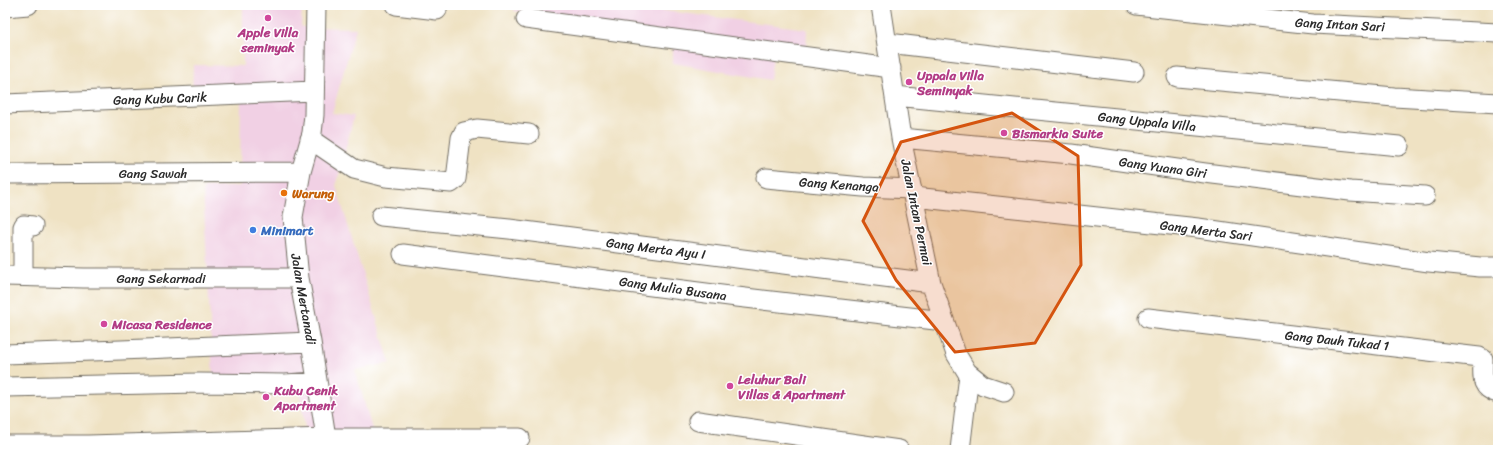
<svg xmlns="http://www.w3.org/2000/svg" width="1503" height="455" font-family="Sriracha,sans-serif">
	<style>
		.built { fill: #f1d0e4 }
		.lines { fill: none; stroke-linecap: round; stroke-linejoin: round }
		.minor-casing { stroke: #706b60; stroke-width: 21 }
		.minor { stroke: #fff; stroke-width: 19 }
		.marked { fill: #d5540f; fill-opacity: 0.2; stroke: #d5540f; stroke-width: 3; stroke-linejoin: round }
		.hotel-dot { fill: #d1479c; stroke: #fff; stroke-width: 1.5 }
		.food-dot { fill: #e8710a; stroke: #fff; stroke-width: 1.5 }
		.shop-dot { fill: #3f7fe0; stroke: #fff; stroke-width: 1.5 }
		.labels { text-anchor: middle; stroke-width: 3; stroke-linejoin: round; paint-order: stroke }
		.street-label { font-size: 13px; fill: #2b2b2b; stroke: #fff }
		.hotel-label { font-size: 13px; font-weight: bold; fill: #b23c85; stroke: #fff; text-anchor: start }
		.food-label { font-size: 13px; font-weight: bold; fill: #c56008; stroke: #fff; text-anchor: start }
		.shop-label { font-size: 13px; font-weight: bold; fill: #366cbe; stroke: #fff; text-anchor: start }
	</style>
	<rect width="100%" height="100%" fill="#fff"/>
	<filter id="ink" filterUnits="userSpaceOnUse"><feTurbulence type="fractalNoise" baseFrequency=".025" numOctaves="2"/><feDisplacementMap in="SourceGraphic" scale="8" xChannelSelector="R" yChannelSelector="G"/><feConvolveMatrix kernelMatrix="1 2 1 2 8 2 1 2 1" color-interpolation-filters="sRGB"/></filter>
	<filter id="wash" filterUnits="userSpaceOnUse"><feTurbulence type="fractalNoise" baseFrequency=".012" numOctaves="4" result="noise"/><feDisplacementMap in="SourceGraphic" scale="16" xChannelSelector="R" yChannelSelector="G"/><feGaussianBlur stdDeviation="0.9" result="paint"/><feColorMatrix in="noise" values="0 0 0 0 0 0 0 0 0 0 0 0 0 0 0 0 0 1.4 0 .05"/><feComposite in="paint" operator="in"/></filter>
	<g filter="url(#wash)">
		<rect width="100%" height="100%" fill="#efe2c3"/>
		<path class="built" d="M243,5H302L301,27L356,28L332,113L354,116L336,186L390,363L355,370L374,436L307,441L310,450H180L186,437L305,428L297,376L213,377L203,188L240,186L241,95L192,99L193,65L243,66Z
			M516,5H620L807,29L806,52L774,49L770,80L673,63V36L514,11Z"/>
	</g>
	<g filter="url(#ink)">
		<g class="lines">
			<g class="minor-casing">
				<path id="minor" d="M316,5L314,115L312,133L301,172L293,217L299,278L311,342L328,450
					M396,5L437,10
					M881,5L901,138L931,283L956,354L967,372L983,385L1004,392
					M1136,5L1313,24L1498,33
					M5,7L28,5
					M526,19L891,68
					M888,43L1134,72
					M1177,77L1394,97L1498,103
					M895,96L1399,146
					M5,104L314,91
					M901,138L1071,154L1205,173L1350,191L1425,196
					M310,139L354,169L386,177L451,183L456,179L461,138L464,132L477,129L529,134
					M5,174L301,172
					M766,178L863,187L912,189
					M914,197L1198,228L1429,262L1480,267H1498
					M381,216L509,229L931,283
					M403,254L737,297L944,321
					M5,276L84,278H299
					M23,276V227L24,225L33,226
					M1148,318L1479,357L1483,359C1483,375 1479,388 1498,393
					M5,354L121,350L311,342
					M5,387L199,383L285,384L317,382
					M698,421L899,450
					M5,445H89L327,438H520
					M960,450L969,375"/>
			</g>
			<use href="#minor" class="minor"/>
		</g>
	</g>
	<path class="marked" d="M1012,113L1078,156L1081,265L1035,343L955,352L896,280L863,221L901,142Z"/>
	<g class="hotel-dot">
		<circle cx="268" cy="18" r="4"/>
		<circle cx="909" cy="82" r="4"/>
		<circle cx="1004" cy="133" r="4"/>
		<circle cx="104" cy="324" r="4"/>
		<circle cx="730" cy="386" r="4"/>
		<circle cx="266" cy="397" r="4"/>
	</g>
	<circle class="food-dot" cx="284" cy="193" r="4"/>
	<circle class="shop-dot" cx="253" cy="230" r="4"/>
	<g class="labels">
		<g class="street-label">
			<text transform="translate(1340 24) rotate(3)" y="5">Gang Intan Sari</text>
			<text transform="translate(160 98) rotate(-2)" y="5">Gang Kubu Carik</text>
			<text transform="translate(1147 121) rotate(6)" y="5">Gang Uppala Villa</text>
			<text transform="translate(1163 167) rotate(8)" y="5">Gang Yuana Giri</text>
			<text x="153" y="178">Gang Sawah</text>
			<text transform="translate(839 184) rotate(4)" y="5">Gang Kenanga</text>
			<text transform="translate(917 212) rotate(78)" y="5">Jalan Intan Permai</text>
			<text transform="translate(1206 230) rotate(7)" y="5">Gang Merta Sari</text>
			<text transform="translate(656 248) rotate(7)" y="5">Gang Merta Ayu I</text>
			<text x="161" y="283">Gang Sekarnadi</text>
			<text transform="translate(673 288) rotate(8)" y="5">Gang Mulia Busana</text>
			<text transform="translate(304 299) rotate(80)" y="5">Jalan Mertanadi</text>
			<text transform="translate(1337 340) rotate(6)" y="5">Gang Dauh Tukad 1</text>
		</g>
		<g class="hotel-label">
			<text x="268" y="37" text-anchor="middle">Apple Villa<tspan x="268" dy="15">seminyak</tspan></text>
			<text x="917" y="80">Uppala Villa<tspan x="917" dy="15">Seminyak</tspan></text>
			<text x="1012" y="138">Bismarkia Suite</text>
			<text x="112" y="329">Micasa Residence</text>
			<text x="738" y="384">Leluhur Bali<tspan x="738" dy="15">Villas &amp; Apartment</tspan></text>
			<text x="274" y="395">Kubu Cenik<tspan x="274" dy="15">Apartment</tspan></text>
		</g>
		<g class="food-label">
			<text x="292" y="198">Warung</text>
		</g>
		<g class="shop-label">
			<text x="261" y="235">Minimart</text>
		</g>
	</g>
	<rect width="1503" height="455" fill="none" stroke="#fff" stroke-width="20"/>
</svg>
